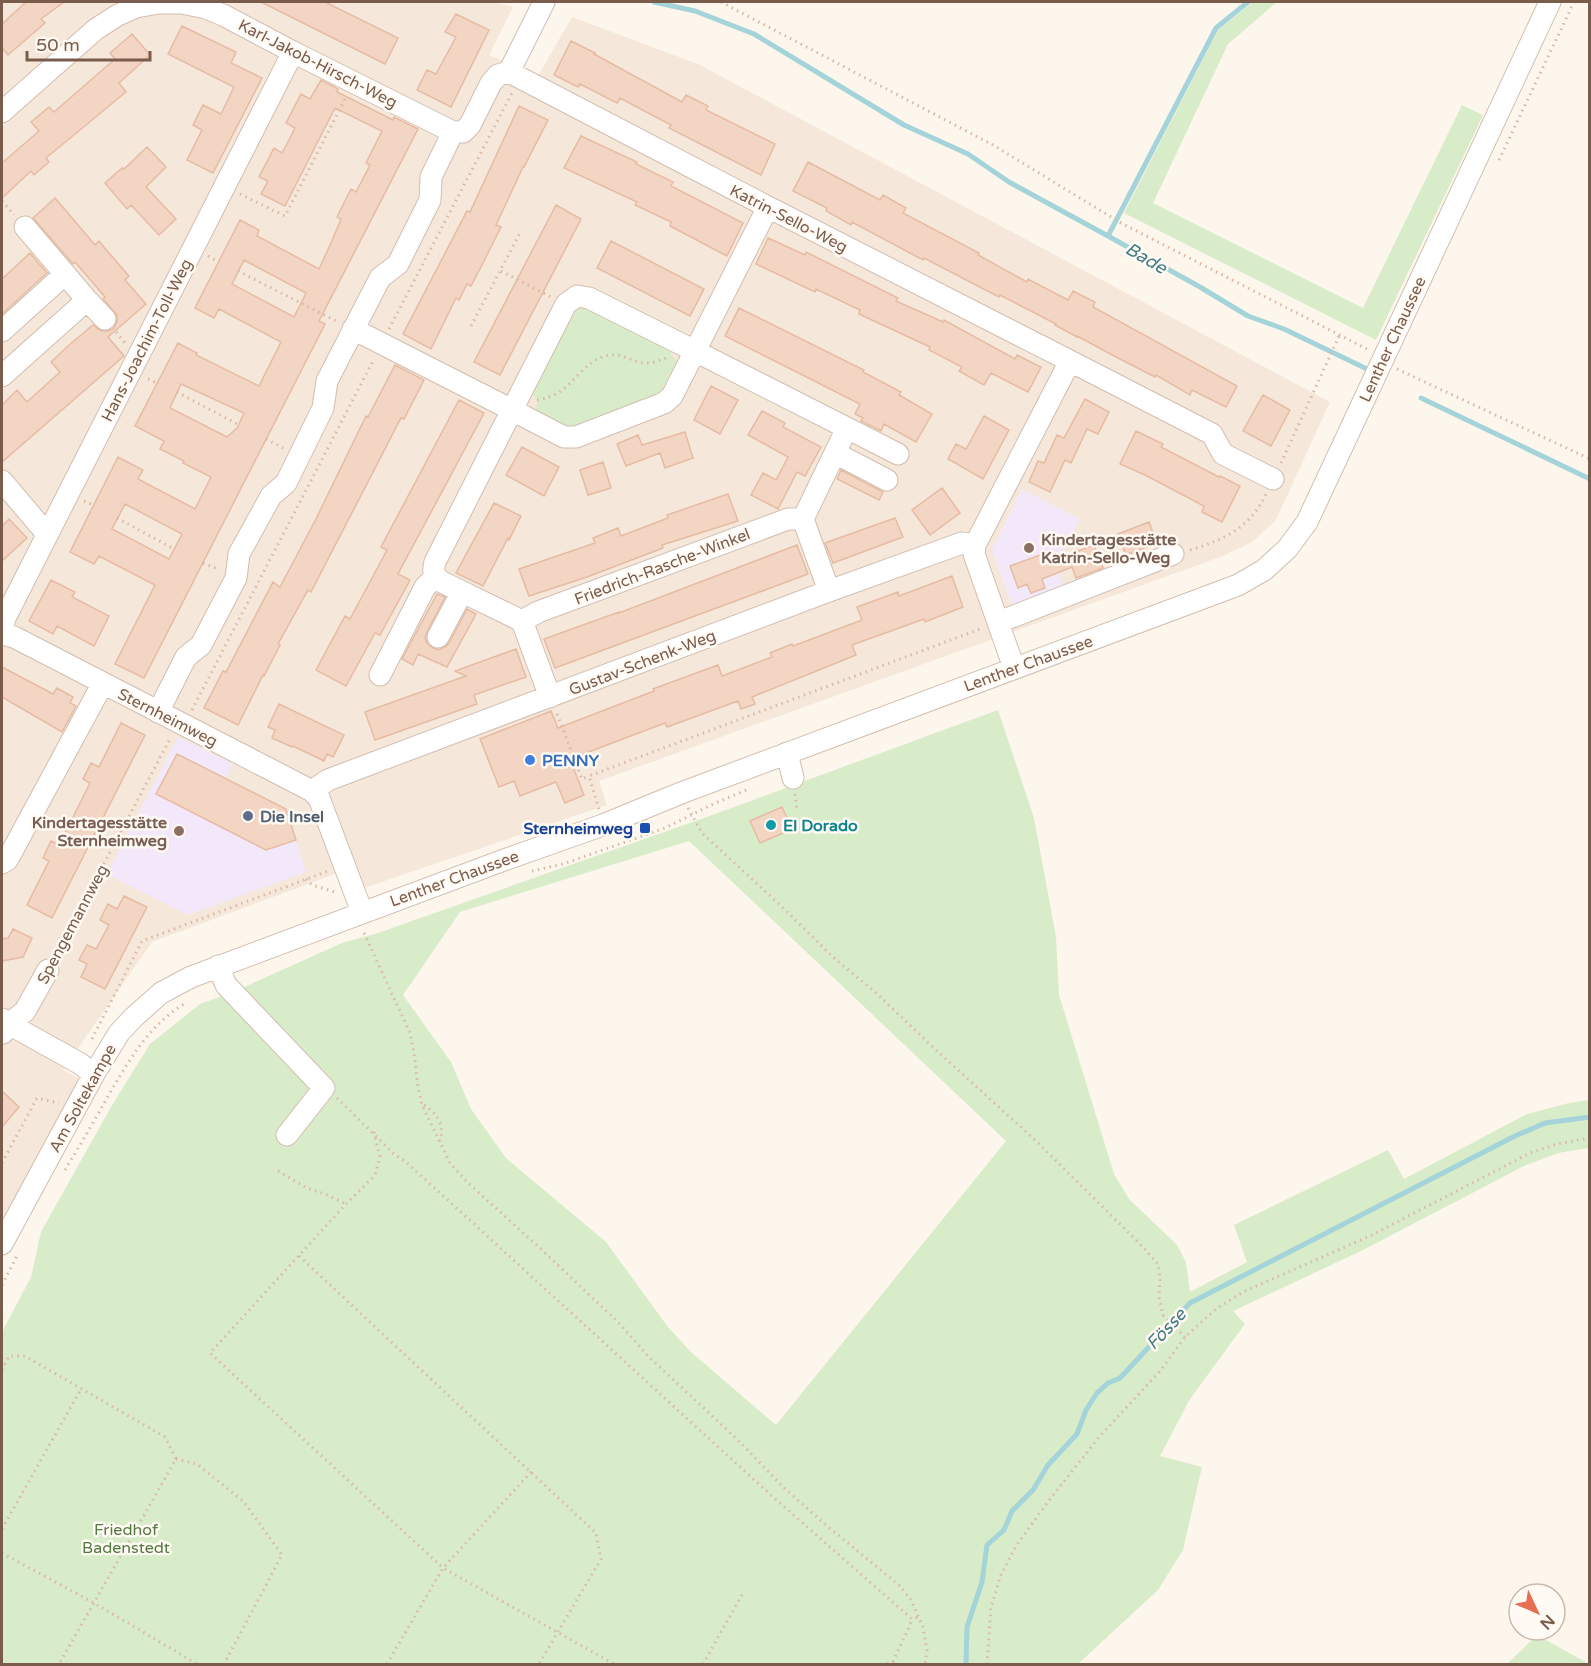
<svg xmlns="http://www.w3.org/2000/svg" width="1591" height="1666" font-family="'Varela Round',sans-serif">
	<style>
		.residential { fill: #f5e8da }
		.education { fill: #f3e8fa }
		.green { fill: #d8ecc9; fill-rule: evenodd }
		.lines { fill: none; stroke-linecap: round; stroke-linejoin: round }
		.stream { stroke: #a5d3da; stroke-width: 5 }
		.building { fill: #f3d5c3; stroke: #e6bba3; stroke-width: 1.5; fill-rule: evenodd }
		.minor-casing { stroke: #d1beb0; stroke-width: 23 }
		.path { stroke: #d9b8a5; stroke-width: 3; stroke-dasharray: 1.5 4.5; stroke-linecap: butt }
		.minor { stroke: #fff; stroke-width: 21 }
		.education-dot { fill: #8d6e63; stroke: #fffaf3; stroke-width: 2 }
		.shop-dot { fill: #3f7fe0; stroke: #fffaf3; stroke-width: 2 }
		.service-dot { fill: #5c6f8a; stroke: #fffaf3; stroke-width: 2 }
		.culture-dot { fill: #0f9aa8; stroke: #fffaf3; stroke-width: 2 }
		.transit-dot { fill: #1a4fb4; stroke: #fffaf3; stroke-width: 2 }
		.labels { text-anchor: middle; stroke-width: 5; stroke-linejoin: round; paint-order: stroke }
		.street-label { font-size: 16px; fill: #7a5c4d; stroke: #fffaf3 }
		.education-label { font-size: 16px; font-weight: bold; fill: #785e54; stroke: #fffaf3; text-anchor: start }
		.shop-label { font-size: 16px; font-weight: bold; fill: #366cbe; stroke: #fffaf3; text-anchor: start }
		.service-label { font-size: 16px; font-weight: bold; fill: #4e5e75; stroke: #fffaf3; text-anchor: start }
		.culture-label { font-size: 16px; font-weight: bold; fill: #0d838f; stroke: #fffaf3; text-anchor: start }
		.transit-label { font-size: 16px; font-weight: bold; fill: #164399; stroke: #fffaf3; text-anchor: end }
		.park-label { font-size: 16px; fill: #537a41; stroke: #fffaf3 }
		.water-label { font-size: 18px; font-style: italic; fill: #437c86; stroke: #fffaf3 }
	</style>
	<rect width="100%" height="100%" fill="#fdf6ec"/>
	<path class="residential" d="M2,2H495L513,7L489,55L538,76L572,17L698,64L1330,402L1276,520L1252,542L1223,556L599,781L607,805L364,888L351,868L152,942L63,1070L84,1081L2,1219Z"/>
	<path class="education" d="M1022,489L1080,519L1055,567L1064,587L1012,606L992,552L994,545Z
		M178,737L233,764L205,818L296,840L306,872L188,915L107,874Z"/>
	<path class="green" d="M1253,2H1277L1228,44L1153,203L1363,308L1462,105L1483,115L1376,340L1124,213L1218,30Z
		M580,303L671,347V355L677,361L658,396L567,430L535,413L538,400L528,389L568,309Z
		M998,710L1034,818L1056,937L1059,995L1114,1174L1129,1199L1177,1245L1186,1262L1190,1292L1247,1262L1234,1225L1388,1150L1404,1179L1527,1114L1569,1103L1589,1100V1148L1558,1153L1524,1166L1363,1250L1233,1311L1245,1324L1190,1399L1160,1456L1202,1467L1183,1550L1158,1590L1078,1664H2V1332L31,1277L41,1232L111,1107L150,1044L200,1004L233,992L342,943L375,934L704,818ZM689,841L1006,1141L776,1425L691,1352L668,1327L606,1242L506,1158L471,1109L451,1062L403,995L460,912Z
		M1537,1635L1589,1664H1507Z"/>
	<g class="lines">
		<path class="stream" d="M654,2L695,11L754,34L904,125L968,154L1009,182L1108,236
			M1248,2L1216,28L1108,236L1200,287L1248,316L1284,329L1367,369
			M1421,398L1590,479
			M966,1664L967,1627L982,1582L987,1545L1004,1530L1012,1511L1033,1490L1048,1465L1077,1434L1086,1410L1097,1393L1108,1383L1120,1378L1190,1303L1513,1137L1545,1123L1590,1117"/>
	</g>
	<path class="building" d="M26,2H64L41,19L45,23L8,55L2,48V24Z
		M261,2H325L398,38L385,64Z
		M456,14L489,30L451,107L417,90L427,70L436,74L456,37L445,32Z
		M182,26L236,52L231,63L262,78L213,173L187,160L202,130L193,125L203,105L221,114L234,87L168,54Z
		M132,34L150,55L119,83L126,92L46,158L49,162L34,175L31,171L2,198V163L39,131L31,122L49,107L54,112L115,59L110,53Z
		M571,41L595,53L594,54L682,102L686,95L708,106L706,110L775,144L761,175L669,128L671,125L620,98L617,103L580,84L578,87L554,75Z
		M321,80L338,89L337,92L393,120L394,117L418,129L319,321L325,324L144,678L115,664L155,585L99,556L94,564L70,552L118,457L143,470L138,479L195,509L211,477L183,463L184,461L160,449L164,441L135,426L178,343L197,353L196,355L259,386L281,342L219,309L214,318L195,308L240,220L259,230L257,236L319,269L331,243L341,219L337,217L351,189L356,192L370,165L366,163L382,131L335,108L285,206L261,194L268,181L259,177L274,148L282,153L289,140L295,128L286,123L301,94L310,99ZM244,260L306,293L294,317L232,284ZM181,384L244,413L237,428L227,437L170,408ZM125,504L182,534L169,559L112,529Z
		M519,106L548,120L524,167H523L496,225L501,227L485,259L471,286L467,284L459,300L456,298L431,349L403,334L467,211L470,212Z
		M581,136L637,162L636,164L673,182L671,186L743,223L727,256L670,226L671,222L635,205L637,202L564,168Z
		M147,147L166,167L146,187L176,219L159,235L131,205L127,209L105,183L122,168L124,169Z
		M808,162L880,200L883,195L906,208L903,213L979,253L978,255L1027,282L1028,279L1068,300L1073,291L1095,302L1093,307L1237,386L1226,407L1192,390L1190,395L1156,375L1155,377L1118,358L1077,336V337L1055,325L1056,324L1000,295L999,297L924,258L923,260L852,222L851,225L826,211L827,208L793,191Z
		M55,198L95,245L99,241L109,253L129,276L125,280L146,304L108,337L124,356L2,462V405L17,390L27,402L60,372L51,362L68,346L93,325L101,331H107L113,329L117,322V315L103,299L105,297L75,262L73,264L33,218Z
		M556,205L581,219L500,375L474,362Z
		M768,238L805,255L806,252L898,298L896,301L943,322L944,320L1015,359L1017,355L1041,367L1028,392L991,373L984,385L959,371L962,367L929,350L930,347L859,314L860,310L816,289L815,292L756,264Z
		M611,241L704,289L690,316L597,268Z
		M30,253L47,273L2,314V279Z
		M739,308L864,370L863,372L901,392L899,395L932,414L916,442L884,424L881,431L861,421L863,418L855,414L860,404L725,336Z
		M395,365L424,380L404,419L401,418L311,592L308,590L278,644L280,645L264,676L263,675L238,725L204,708L223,671L226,672L273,582L280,587L316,519L366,416L368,417Z
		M711,386L738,400L720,434L694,420Z
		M1263,395L1290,410L1271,446L1243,431Z
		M1085,399L1109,412L1098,434L1087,429L1071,463L1065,460L1050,492L1029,482L1038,461L1044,463L1057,435L1064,438Z
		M459,400L484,413L398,574L410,580L380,635L375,633L346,686L316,670L345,616L350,619L365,591L387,550L381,547Z
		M762,411L785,423L783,427L821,447L805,476L797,472L778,509L751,495L763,473L776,480L788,457L748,435Z
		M984,416L1009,430L983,479L948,459L956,444L966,449Z
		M1136,431L1163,444L1161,447L1219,477L1220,476L1240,486L1222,522L1202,512L1204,506L1147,476L1120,464Z
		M685,432L693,458L665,468L660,453L626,466L617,444L638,435L642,445Z
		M522,447L559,467L544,496L506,475Z
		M603,462L611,488L588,495L580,470Z
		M841,470L883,492L879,500L837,479Z
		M942,488L960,513L930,535L912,510Z
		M728,494L738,521L662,545L663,548L587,577L529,596L519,569L595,543L593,538L618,528L621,536L668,518L667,515Z
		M494,503L521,516L509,540L508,538L483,586L456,573Z
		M895,518L903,537L833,563L825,543Z
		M9,519L27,538L2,561V526Z
		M1149,522L1157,543L1126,555L1118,534Z
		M797,545L808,574L555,668L544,639L619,612V613Z
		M1094,545L1103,568L1076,578L1072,567L1042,579L1045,588L1031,593L1027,584L1018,588L1010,566L1043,554L1046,563Z
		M952,576L963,607L925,622L924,619L852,645L856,655L752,697L755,704L741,709L738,701L667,727L665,723L570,759L584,795L565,803L556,782L520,796L514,781L499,787L480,739L551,711L558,728L654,691L653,689L718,665L722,676L772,657L770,653L792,644L793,646L862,620L857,607L898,592L899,596Z
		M51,580L75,592L72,597L109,616L94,646L57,626L53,634L29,621Z
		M437,594L445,597L427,632L425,637L427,643L433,648L439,650L445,647L449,643L467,609L476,614L447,667L418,654L413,665L402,659Z
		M516,649L526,677L474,695L477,704L375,740L365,712L466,676L455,671Z
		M2,667L53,694L57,688L73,697L70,703L76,706L62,732L2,697Z
		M279,704L344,735L333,757L327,754L324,761L293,746L292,747L272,738L275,730L268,727Z
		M121,723L145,735L52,918L27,905L49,861L43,858L51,841L59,845L90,783L83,779L91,763L99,767Z
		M177,754L286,809L296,840L266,850L156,794Z
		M782,807L792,829L760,843L750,821Z
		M124,896L147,907L105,989L81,977L87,964L79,960L87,945L96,949L109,925L100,920L108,904L117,909Z
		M13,929L32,938L23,957L2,961V939L8,938Z
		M2,1091L19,1107L2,1127Z"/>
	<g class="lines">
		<g class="minor-casing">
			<path id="minor" d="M509,72L768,207L1070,361L975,545L974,554L1014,668
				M509,72L544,2
				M2,112L96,29L118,15L136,7L159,3H182L206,8L225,16L293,52L453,132H463L470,125L491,83L498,75L509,72
				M768,207L695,351L589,298L577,296L566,304L512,410L564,437H576L664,403L672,396L695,351L847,428L803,519L829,591
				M25,227L65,274
				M87,300L105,319
				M353,329L512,410L435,562C432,572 434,576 442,582L522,621L550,697
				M2,331L65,274L87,300L2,376
				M1070,361L1212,434L1223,454L1273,479
				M847,428L898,454
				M835,453L887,480
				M2,481L47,534
				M522,621L538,612L788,519H803
				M999,622L1173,554
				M2,629L5,618L293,52
				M2,634L14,637L312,791L319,798L362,912
				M438,637L462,592
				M380,675L425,587L435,577
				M158,712L186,657L201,645L236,578L239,554L271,496L286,483L323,408L327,381L380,278L398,264L430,200L431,177L453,132
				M787,753L793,778
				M312,791L328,780L829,591L962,543L975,545
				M2,863L7,860L10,855L103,683
				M218,966L226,985L324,1088L287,1135
				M2,1019L9,1024L79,1063L94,1074
				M3,1033L9,1024L25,1011L48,970
				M2,1244L94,1074L119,1033L134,1017L161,993L191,977L504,860L603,825L681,793L1238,585L1264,570L1287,549L1307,522L1550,2"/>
		</g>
		<path class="path" d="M721,2L993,145L1121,223L1369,350
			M1499,160L1574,2
			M240,194L285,216L345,99
			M2,201L14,215
			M208,256L219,262
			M238,271L338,322
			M501,271L551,297
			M471,326L521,231
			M389,329L512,93
			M116,332L125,343
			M1397,369L1590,459
			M148,379L157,383
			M177,392L239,425
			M537,400C570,396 577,367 602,357C620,349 632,364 648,363C654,363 660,360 666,358
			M266,439L285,449
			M1281,463L1340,334
			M84,501L93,505
			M117,518L174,549
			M1190,550C1224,540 1251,527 1266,494
			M203,563L218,569
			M192,710L374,359
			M557,714L582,779L589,776
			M795,794L797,810
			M688,808L702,833L781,906L834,958L875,992L937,1051L1034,1139L1140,1244L1158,1264L1160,1277L1159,1297L1163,1315L1185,1337
			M599,809L589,776L980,629
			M532,871L563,864L665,828L713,804L749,789
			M306,879L312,885L335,892
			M364,933L410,1033L415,1059L418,1088L422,1105L450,1163L467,1182L542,1250L618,1322L648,1356L741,1443L783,1487L826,1525L900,1586L911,1600L923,1627L927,1650L925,1664
			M56,954L171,737
			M92,1039L142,941L328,871
			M337,1098L395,1155L405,1161L773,1497L912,1619L919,1617
			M424,1105C437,1113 445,1126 440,1141
			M374,1132L380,1157L375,1175L346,1204L210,1353L443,1568L614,1664
			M2,1163L37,1098L59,1103
			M65,1170C78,1148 91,1127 103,1105C125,1067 146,1027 184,1004
			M278,1171L307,1188L327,1195L346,1204
			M299,1256L596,1533L601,1559L539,1664
			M2,1285L18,1254
			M2,1370L9,1356H25L165,1437L176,1459L59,1664
			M176,1459L197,1464L244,1502L282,1555L224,1664
			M2,1529L81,1389
			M2,1553L94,1603L197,1664
			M893,1662C899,1647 907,1634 912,1619
			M387,1664L443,1568L531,1472
			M703,1664L743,1593
			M887,1664L893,1662L895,1664
			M987,1664L991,1607L1001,1575L1016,1546L1050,1499L1100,1436L1161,1370L1185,1337L1216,1309L1243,1292L1370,1236L1530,1153L1557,1144L1590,1138"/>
		<use href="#minor" class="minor"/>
	</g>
	<g class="education-dot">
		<circle cx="1029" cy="548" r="6"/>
		<circle cx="179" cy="831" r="6"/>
	</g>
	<circle class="shop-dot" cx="530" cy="760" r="6"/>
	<circle class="service-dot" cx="248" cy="816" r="6"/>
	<circle class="culture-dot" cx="771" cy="825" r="6"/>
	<rect class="transit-dot" x="639" y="822" width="12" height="12" rx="3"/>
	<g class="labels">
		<g class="street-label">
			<text transform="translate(318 63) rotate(27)" y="6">Karl-Jakob-Hirsch-Weg</text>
			<text transform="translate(789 218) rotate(27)" y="6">Katrin-Sello-Weg</text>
			<text transform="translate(1392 339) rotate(-65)" y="6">Lenther Chaussee</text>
			<text transform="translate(146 340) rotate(-63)" y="6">Hans-Joachim-Toll-Weg</text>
			<text transform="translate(662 566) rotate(-21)" y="6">Friedrich-Rasche-Winkel</text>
			<text transform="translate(642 662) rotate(-21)" y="6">Gustav-Schenk-Weg</text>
			<text transform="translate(1028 663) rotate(-20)" y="6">Lenther Chaussee</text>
			<text transform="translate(168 717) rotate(27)" y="6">Sternheimweg</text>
			<text transform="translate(454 878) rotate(-20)" y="6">Lenther Chaussee</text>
			<text transform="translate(72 924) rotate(-62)" y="6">Spengemannweg</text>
			<text transform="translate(82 1098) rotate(-61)" y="6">Am Soltekampe</text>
		</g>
		<g class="education-label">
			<text x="1041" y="545">Kindertagesstätte<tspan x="1041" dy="18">Katrin-Sello-Weg</tspan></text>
			<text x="167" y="828" text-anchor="end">Kindertagesstätte<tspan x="167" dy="18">Sternheimweg</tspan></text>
		</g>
		<g class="shop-label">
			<text x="542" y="766">PENNY</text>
		</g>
		<g class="service-label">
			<text x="260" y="822">Die Insel</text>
		</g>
		<g class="culture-label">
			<text x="783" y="831">El Dorado</text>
		</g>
		<g class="transit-label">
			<text x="633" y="834">Sternheimweg</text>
		</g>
		<g class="park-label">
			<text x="126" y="1535">Friedhof<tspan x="126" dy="18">Badenstedt</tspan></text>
		</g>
		<g class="water-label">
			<text transform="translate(1146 258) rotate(30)" y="6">Bade</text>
			<text transform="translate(1166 1329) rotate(-47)" y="6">Fösse</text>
		</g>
	</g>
	<rect width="1591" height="1666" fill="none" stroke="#7a5c4d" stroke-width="6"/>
	<g transform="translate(1537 1612) rotate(134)"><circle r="28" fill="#fffaf3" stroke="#cabbb1" stroke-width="1.5"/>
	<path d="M0-4.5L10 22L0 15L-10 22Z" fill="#e76f51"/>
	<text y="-9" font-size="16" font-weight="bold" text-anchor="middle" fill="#7a5c4d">N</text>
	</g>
	<path d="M27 51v9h123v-9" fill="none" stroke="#7a5c4d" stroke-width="3"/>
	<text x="36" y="51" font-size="18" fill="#7a5c4d" stroke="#fffaf3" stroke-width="4.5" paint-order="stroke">50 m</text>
</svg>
